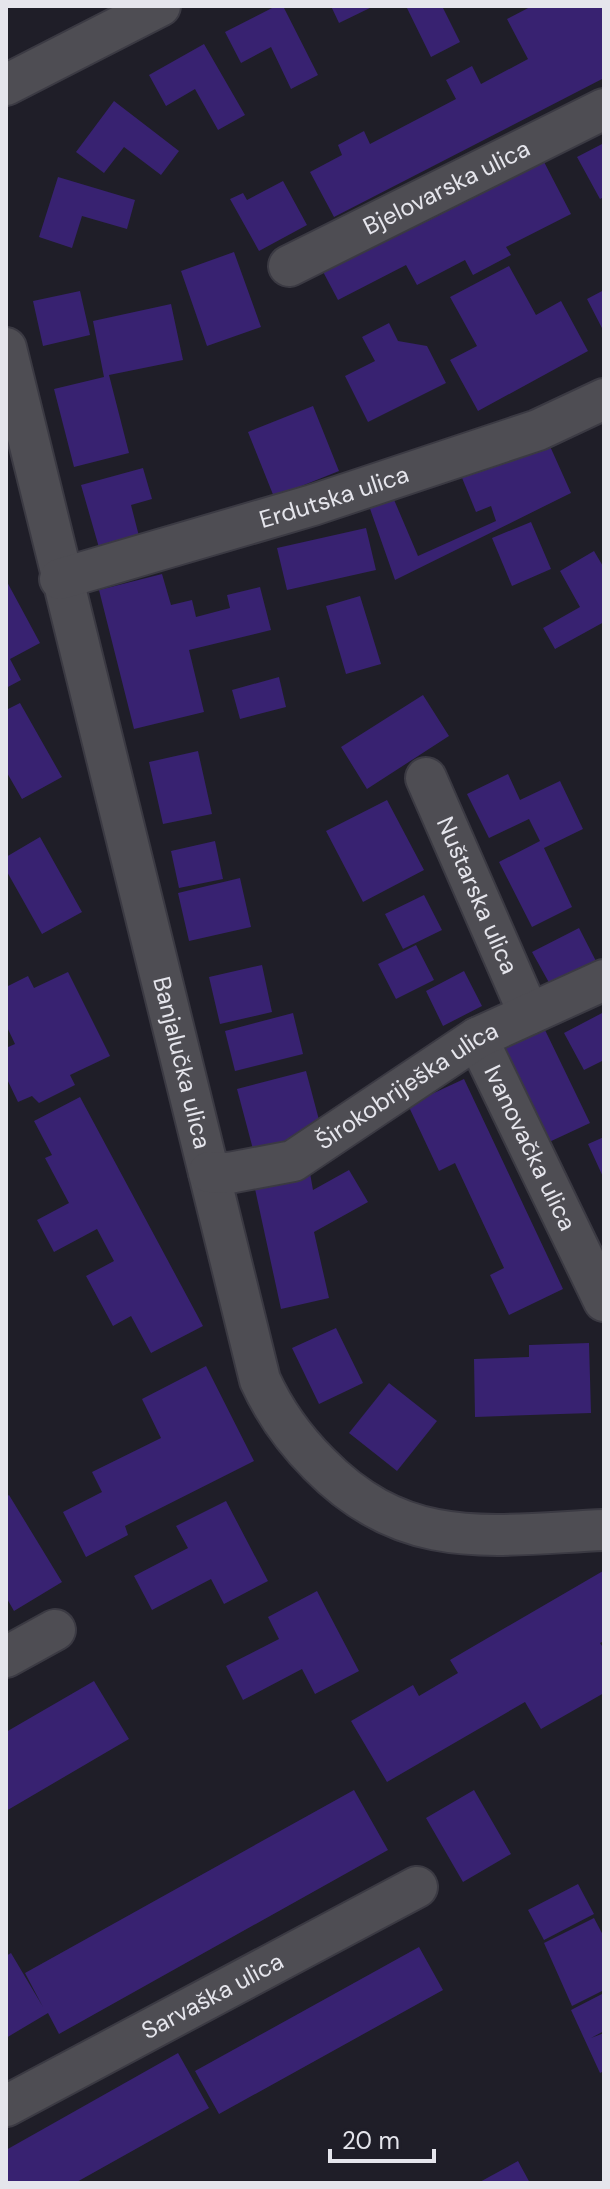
<svg xmlns="http://www.w3.org/2000/svg" width="610" height="2189" font-family="'DM Sans',sans-serif">
	<style>
		.building { fill: #382271 }
		.lines { fill: none; stroke-linecap: round; stroke-linejoin: round }
		.street-casing { stroke: #3b3a43; stroke-width: 44 }
		.street { stroke: #4e4d53; stroke-width: 40 }
		.labels { text-anchor: middle; stroke-width: 6; stroke-linejoin: round; paint-order: stroke }
		.street-label { font-size: 24px; fill: #e5e5ec; stroke: #1f1e28 }
	</style>
	<rect width="100%" height="100%" fill="#1f1e28"/>
	<path class="building" d="M276,6H283L318,75L291,89L271,47L241,63L225,32Z
		M331,6H374L339,23Z
		M406,6H442L460,42L431,57Z
		M532,6H604V78L334,217L310,172L342,155L338,145L364,131L370,144L456,99L446,80L472,66L481,84L528,59L507,19Z
		M204,44L245,115L218,130L195,89L166,106L149,75Z
		M114,101L179,151L161,175L124,147L104,173L76,152Z
		M604,143V197L600,199L577,157Z
		M542,158L571,214L506,247L511,255L473,275L465,260L417,285L406,265L338,300L320,266Z
		M58,177L135,200L127,229L82,216L72,248L39,237Z
		M283,181L307,225L259,251L230,199L243,193L247,200Z
		M234,252L261,327L207,346L181,271Z
		M509,266L536,315L561,301L588,351L478,411L450,360L477,346L450,297Z
		M604,290V332L587,299Z
		M80,291L90,335L43,346L33,301Z
		M171,304L183,360L109,375L129,453L74,467L54,389L104,377L93,321Z
		M389,323L398,341L427,346L446,383L368,422L345,376L375,361L362,337Z
		M313,406L339,471L274,497L248,432Z
		M549,444L571,493L395,580L368,503L392,495L418,556L496,521L491,506L476,512L458,468Z
		M143,468L152,499L131,505L140,540L100,551L81,485Z
		M531,522L551,569L512,586L492,538Z
		M366,528L376,570L287,590L277,548Z
		M594,551L604,568V622L555,649L543,628L580,607L560,571Z
		M162,574L171,605L192,600L196,617L230,608L227,595L260,587L271,630L189,650L204,712L134,729L99,590Z
		M6,580L40,643L10,659L21,680L6,688Z
		M360,596L381,664L346,674L326,606Z
		M279,677L286,707L240,719L232,690Z
		M423,695L449,736L367,789L341,747Z
		M20,703L62,777L22,799L6,771V710Z
		M198,751L212,814L163,824L149,762Z
		M508,774L520,800L560,781L583,829L544,848L572,907L532,927L499,862L540,841L529,819L489,838L467,794Z
		M387,800L424,870L363,902L326,831Z
		M40,837L82,912L42,934L6,870V857Z
		M215,841L223,879L179,888L171,851Z
		M240,878L251,927L189,941L178,893Z
		M424,895L442,930L403,949L385,914Z
		M579,928L598,965L552,988L532,952Z
		M416,945L434,980L396,999L378,964Z
		M262,965L272,1012L220,1024L209,977Z
		M464,971L482,1006L443,1026L426,991Z
		M68,972L110,1056L70,1075L75,1085L39,1103L32,1096L18,1102L6,1077V1048L15,1044L6,1025V987L28,976L34,988Z
		M604,1012V1060L584,1070L564,1033Z
		M293,1013L303,1054L235,1071L225,1031Z
		M545,1030L590,1123L547,1143L502,1050Z
		M306,1071L323,1135L254,1153L237,1089Z
		M464,1079L563,1289L509,1315L490,1275L504,1268L455,1163L439,1171L408,1105Z
		M80,1097L203,1326L151,1353L131,1316L113,1326L86,1276L114,1261L97,1229L54,1252L37,1220L69,1203L45,1158L52,1155L34,1121Z
		M604,1137V1179L588,1144Z
		M308,1162L313,1190L349,1170L368,1202L314,1232L329,1298L281,1309L252,1175Z
		M336,1328L363,1383L319,1404L292,1348Z
		M589,1343L591,1413L475,1417L474,1359L529,1357V1345Z
		M206,1366L254,1461L125,1526L128,1535L86,1557L63,1512L102,1492L92,1472L161,1438L142,1399Z
		M389,1383L437,1421L397,1471L349,1433Z
		M9,1495L62,1582L14,1611L6,1597V1497Z
		M226,1501L268,1581L224,1604L211,1579L152,1610L134,1576L188,1548L176,1526Z
		M603,1571L604,1641L600,1643L604,1649V1693L541,1729L525,1702L387,1782L351,1721L413,1685L419,1696L458,1673L450,1660Z
		M317,1591L359,1671L315,1694L302,1669L243,1700L226,1666L279,1639L268,1617Z
		M94,1681L129,1739L6,1811V1732Z
		M354,1790L388,1850L59,2034L48,2013L6,2038V1956L11,1953L43,2007L25,1973Z
		M474,1790L511,1854L463,1882L426,1818Z
		M578,1884L594,1914L544,1940L528,1910Z
		M594,1918L604,1937V1990L572,2006L544,1943Z
		M419,1947L443,1990L219,2114L195,2071Z
		M604,1993V2031L591,2038L604,2033V2071L600,2073L571,2010Z
		M178,2053L209,2108L75,2183H6V2150Z
		M518,2161L530,2183H478Z"/>
	<g class="lines">
		<g class="street-casing">
			<g id="street">
				<path d="M6,85L160,6"/>
				<path id="s1" d="M289,266L604,109"/>
				<path id="s2" d="M6,348L260,1380C275,1413 293,1438 319,1464C406,1553 491,1535 604,1530"/>
				<path id="s3" d="M60,579L313,505L538,430L604,399"/>
				<path id="s4" d="M426,778L529,1014"/>
				<path id="s5" d="M477,1038L604,1301"/>
				<path id="s6" d="M209,1172L229,1173L293,1161L477,1038L604,980"/>
				<path d="M6,1657L55,1630"/>
				<path id="s7" d="M6,2106L417,1887"/>
			</g>
		</g>
		<use href="#street" class="street"/>
	</g>
	<g class="labels">
		<g class="street-label">
			<text dy="8" stroke="none"><textPath href="#s1" startOffset="176">Bjelovarska ulica</textPath></text>
			<text dy="8" stroke="none"><textPath href="#s3" startOffset="286">Erdutska ulica</textPath></text>
			<text dy="8" stroke="none"><textPath href="#s4" startOffset="128">Nuštarska ulica</textPath></text>
			<text dy="8" stroke="none"><textPath href="#s2" startOffset="736">Banjalučka ulica</textPath></text>
			<text dy="8" stroke="none"><textPath href="#s6" startOffset="222">Širokobriješka ulica</textPath></text>
			<text dy="8" stroke="none"><textPath href="#s5" startOffset="122">Ivanovačka ulica</textPath></text>
			<text dy="8" stroke="none"><textPath href="#s7" startOffset="234">Sarvaška ulica</textPath></text>
		</g>
	</g>
	<rect width="610" height="2189" fill="none" stroke="#e5e5ec" stroke-width="16"/>
	<path d="M330 2149v12h104v-12" fill="none" stroke="#e5e5ec" stroke-width="4"/>
	<text x="342" y="2149" font-size="24" fill="#e5e5ec" stroke="#1f1e28" stroke-width="6" paint-order="stroke">20 m</text>
</svg>
